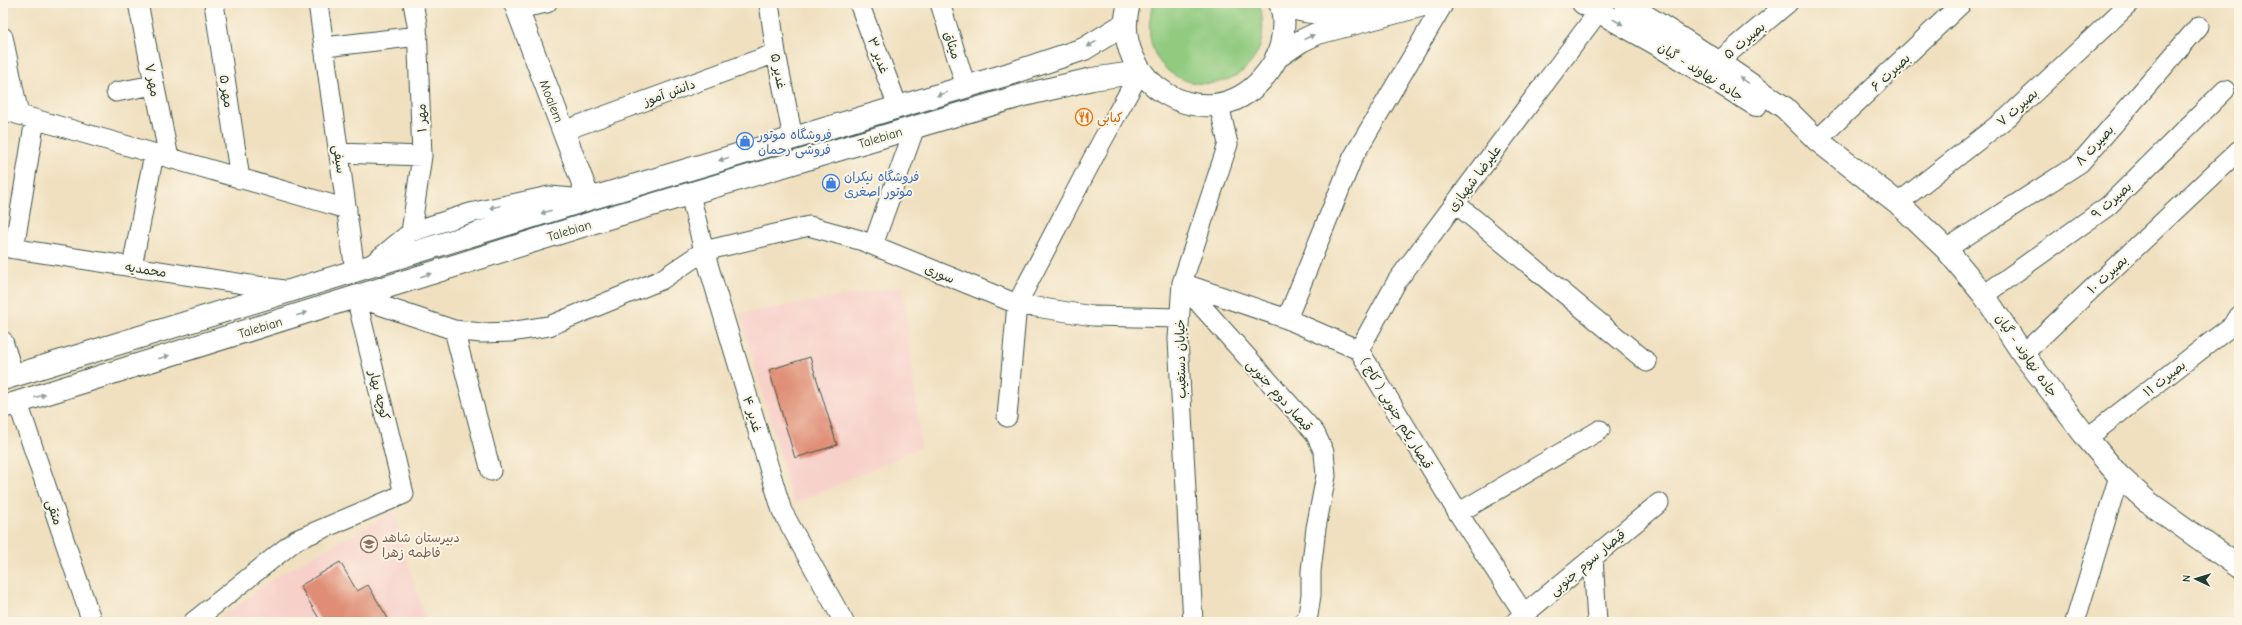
<svg xmlns="http://www.w3.org/2000/svg" width="2242" height="625" font-family="'Comic Neue','Playpen Sans Arabic',sans-serif">
	<style>
		.built { fill: #f7d0ca }
		.green { fill: #91cb80; stroke: #58845a }
		.building { fill: #df8d75 }
		.lines { fill: none; stroke-linecap: round; stroke-linejoin: round }
		.minor-casing { stroke: #3e5549; stroke-width: 21 }
		.major-casing { stroke: #3e5549; stroke-width: 24 }
		.minor { stroke: #fff; stroke-width: 19 }
		.major { stroke: #fff; stroke-width: 22 }
		.oneway { fill: #8f9e9a }
		.labels { text-anchor: middle; stroke-width: 4; stroke-linejoin: round; paint-order: stroke }
		.street-label { font-size: 13px; fill: #1f3d34; stroke: #fcf5e5 }
		.food-label { font-size: 13px; fill: #c56008; stroke: #fcf5e5; text-anchor: start }
		.shop-label { font-size: 13px; fill: #366cbe; stroke: #fcf5e5; text-anchor: start }
		.education-label { font-size: 13px; fill: #785e54; stroke: #fcf5e5; text-anchor: start }
	</style>
	<rect width="100%" height="100%" fill="#fcf5e5"/>
	<filter id="ink" filterUnits="userSpaceOnUse"><feTurbulence type="fractalNoise" baseFrequency=".025" numOctaves="2"/><feDisplacementMap in="SourceGraphic" scale="8" xChannelSelector="R" yChannelSelector="G"/><feConvolveMatrix kernelMatrix="1 2 1 2 8 2 1 2 1" color-interpolation-filters="sRGB"/></filter>
	<filter id="wash" filterUnits="userSpaceOnUse"><feTurbulence type="fractalNoise" baseFrequency=".012" numOctaves="4" result="noise"/><feDisplacementMap in="SourceGraphic" scale="16" xChannelSelector="R" yChannelSelector="G"/><feGaussianBlur stdDeviation="0.9" result="paint"/><feColorMatrix in="noise" values="0 0 0 0 0 0 0 0 0 0 0 0 0 0 0 0 0 1.4 0 .05"/><feComposite in="paint" operator="in"/></filter>
	<g filter="url(#wash)">
		<rect width="100%" height="100%" fill="#f0e0c0"/>
		<path class="built" d="M903,286L921,447L794,504L740,314Z
			M393,512L426,622H215L279,575Z"/>
		<path class="green" d="M1153,3H1259C1289,108 1124,113 1153,3Z"/>
		<g id="blocks">
			<path class="building" d="M810,357L837,445L795,458L769,370Z
				M340,562L357,591L368,585L390,622H321L300,586Z"/>
		</g>
	</g>
	<g filter="url(#ink)">
		<use href="#blocks" fill-opacity="0" stroke="#3e5549" stroke-width="1"/>
		<g class="lines">
			<g class="minor-casing">
				<path id="minor" d="M138,3L169,158
					M214,3L240,179
					M318,3L355,271
					M769,3L776,53L793,138
					M859,3L898,107
					M940,3L966,87
					M517,9L547,3
					M3,37L19,115
					M325,47L418,36
					M1718,62L1788,3
					M116,92L154,85
					M3,110L347,209
					M563,131L776,53
					M1817,140L1962,3
					M339,153L422,156
					M690,194L704,251L782,511L844,622
					M1455,203L1647,362
					M1898,203L2008,117L2130,3
					M411,232L422,156L417,24L413,3
					M873,245L915,127
					M3,247L290,291
					M14,249L35,119
					M1946,249L2080,163L2199,26
					M371,265L411,232L470,213L549,196L586,199
					M132,267L154,154
					M1182,283L1287,319L1359,350L1458,513L1524,614
					M1182,284L1315,433L1324,452L1326,476L1316,528L1311,571V595L1308,615L1304,622
					M1984,295L2108,206L2225,90
					M356,297L454,330L481,333L510,332L549,326L661,280L704,251L809,226L860,240L1017,304L1093,316L1179,318
					M1287,319L1353,157L1444,3
					M454,330L491,471
					M3,341L14,376
					M1359,350L1397,281L1599,11
					M2023,354L2239,150
					M18,403L92,622
					M1007,417L1017,304L1101,143L1140,72
					M2087,438L2234,324L2239,316
					M1458,513L1600,430
					M1593,557L1597,622
					M193,622L296,540L404,494L356,297
					M1193,622L1178,339L1182,283L1228,144L1219,104
					M1515,622L1659,503
					M2075,622L2119,476"/>
			</g>
			<g class="major-casing">
				<path id="major" d="M515,3L589,199
					M1129,3C1107,82 1207,142 1262,79C1271,69 1278,58 1281,45C1284,31 1285,16 1280,3
					M1281,3C1314,19 1334,11 1368,3
					M1583,3L1655,43L1756,105
					M1625,3L1718,62L1785,108L1817,140L1898,203L1946,249L1984,295L2023,354L2087,438L2119,476L2148,502L2239,567
					M1276,58L1301,41L1318,33L1431,3
					M3,379L589,199L1009,74L1084,49L1125,24
					M3,407L601,220L1020,96L1092,79L1140,72"/>
			</g>
			<use href="#minor" class="minor"/>
			<use href="#major" class="major"/>
		</g>
		<defs><path id="oneway-solid" d="M-6-.8H1V-3.2L6.5 0L1 3.2V.8H-6Z"/></defs>
		<g class="oneway">
			<use href="#oneway-solid" transform="translate(1618 22) rotate(29)"/>
			<use href="#oneway-solid" transform="translate(1309 37) rotate(-24)"/>
			<use href="#oneway-solid" transform="translate(1092 44) rotate(148)"/>
			<use href="#oneway-solid" transform="translate(1744 80) rotate(-145)"/>
			<use href="#oneway-solid" transform="translate(942 94) rotate(163)"/>
			<use href="#oneway-solid" transform="translate(724 159) rotate(163)"/>
			<use href="#oneway-solid" transform="translate(495 207) rotate(168)"/>
			<use href="#oneway-solid" transform="translate(546 212) rotate(163)"/>
			<use href="#oneway-solid" transform="translate(426 275) rotate(-17)"/>
			<use href="#oneway-solid" transform="translate(302 314) rotate(-17)"/>
			<use href="#oneway-solid" transform="translate(164 357) rotate(-17)"/>
			<use href="#oneway-solid" transform="translate(40 396) rotate(-17)"/>
		</g>
	</g>
	<defs>
		<g id="restaurant-ring" transform="scale(0.9)"><circle r="9.5" fill="#fcf5e5" stroke="#e8710a" stroke-width="1.5"/><path d="M-5-6h1v4h1v-4h1v4h1v-4h1v5L-1.5 .5V6h-2V.5L-5-1ZM5-6V6H3V1.5H1.5Q1.5-4 5-6Z" fill="#e8710a"/></g>
		<g id="shop-ring" transform="scale(0.9)"><circle r="9.5" fill="#fcf5e5" stroke="#3f7fe0" stroke-width="1.5"/><path d="M-5-2.5h2.3a2.7 3.5 0 0 1 5.4 0H5L5.5 6h-11ZM-1.5-2.5h3a1.5 2.3 0 0 0-3 0Z" fill="#3f7fe0"/></g>
		<g id="school-ring" transform="scale(0.9)"><circle r="9.5" fill="#fcf5e5" stroke="#8d6e63" stroke-width="1.5"/><path d="M0-5L7-2L0 1L-7-2ZM-4 1L0 2.5L4 1V4Q0 6-4 4Z" fill="#8d6e63"/></g>
	</defs>
	<g fill-rule="evenodd">
		<use href="#restaurant-ring" x="1084" y="117"/>
		<use href="#shop-ring" x="745" y="141"/>
		<use href="#shop-ring" x="831" y="183"/>
		<use href="#school-ring" x="369" y="544"/>
	</g>
	<g class="labels">
		<g class="street-label">
			<text transform="translate(1744 40) rotate(-40)" y="5">بصیرت ۵</text>
			<text transform="translate(953 45) rotate(73)" y="5">میثاق</text>
			<text transform="translate(879 55) rotate(69)" y="5">غدیر ۳</text>
			<text transform="translate(779 71) rotate(79)" y="5">غدیر ۵</text>
			<text transform="translate(1701 71) rotate(32)" y="5">جاده نهاوند - گیان</text>
			<text transform="translate(1890 72) rotate(-43)" y="5">بصیرت ۶</text>
			<text transform="translate(153 80) rotate(79)" y="5">مهر ۷</text>
			<text transform="translate(227 91) rotate(81)" y="5">مهر ۵</text>
			<text transform="translate(669 92) rotate(-20)" y="5">دانش آموز</text>
			<text transform="translate(552 101) rotate(69)" y="5">Moalem</text>
			<text transform="translate(2017 107) rotate(-41)" y="5">بصیرت ۷</text>
			<text transform="translate(421 118) rotate(-92)" y="5">مهر ۱</text>
			<text transform="translate(880 137) rotate(-17)" y="5">Talebian</text>
			<text transform="translate(2094 145) rotate(-47)" y="5">بصیرت ۸</text>
			<text transform="translate(340 159) rotate(82)" y="5">سیفی</text>
			<text transform="translate(1474 178) rotate(-53)" y="5">علیرضا شهبازی</text>
			<text transform="translate(2111 200) rotate(-41)" y="5">بصیرت ۹</text>
			<text transform="translate(569 230) rotate(-17)" y="5">Talebian</text>
			<text transform="translate(146 269) rotate(9)" y="5">محمدیه</text>
			<text transform="translate(940 273) rotate(22)" y="5">سوری</text>
			<text transform="translate(2107 274) rotate(-43)" y="5">بصیرت ۱۰</text>
			<text transform="translate(260 327) rotate(-17)" y="5">Talebian</text>
			<text transform="translate(2027 355) rotate(55)" y="5">جاده نهاوند - گیان</text>
			<text transform="translate(1180 359) rotate(-91)" y="5">خیابان دستغیب</text>
			<text transform="translate(2164 378) rotate(-38)" y="5">بصیرت ۱۱</text>
			<text transform="translate(380 395) rotate(76)" y="5">کوچه بهار</text>
			<text transform="translate(1280 395) rotate(48)" y="5">قیصار دوم جنوبی</text>
			<text transform="translate(1397 413) rotate(59)" y="5">قیصار یکم جنوبی ( کاج )</text>
			<text transform="translate(753 414) rotate(73)" y="5">غدیر ۴</text>
			<text transform="translate(55 512) rotate(71)" y="5">متقی</text>
			<text transform="translate(1587 562) rotate(-40)" y="5">قیصار سوم جنوبی</text>
		</g>
		<g class="food-label">
			<text x="1097" y="122">کبابی</text>
		</g>
		<g class="shop-label">
			<text x="758" y="139">فروشگاه موتور<tspan x="758" dy="15">فروشی رحمان</tspan></text>
			<text x="844" y="181">فروشگاه نیکران<tspan x="844" dy="15">موتور اصغری</tspan></text>
		</g>
		<g class="education-label">
			<text x="382" y="542">دبیرستان شاهد<tspan x="382" dy="15">فاطمه زهرا</tspan></text>
		</g>
	</g>
	<rect width="2242" height="625" fill="none" stroke="#fcf5e5" stroke-width="16"/>
	<g transform="translate(2196 579) rotate(274)" stroke="#fcf5e5" stroke-width="3" paint-order="stroke">
	<path d="M0-3L7 15L0 10L-7 15Z" fill="#1f3d34"/>
	<text y="-6" font-size="11" font-weight="bold" text-anchor="middle" fill="#1f3d34">N</text>
	</g>
</svg>
